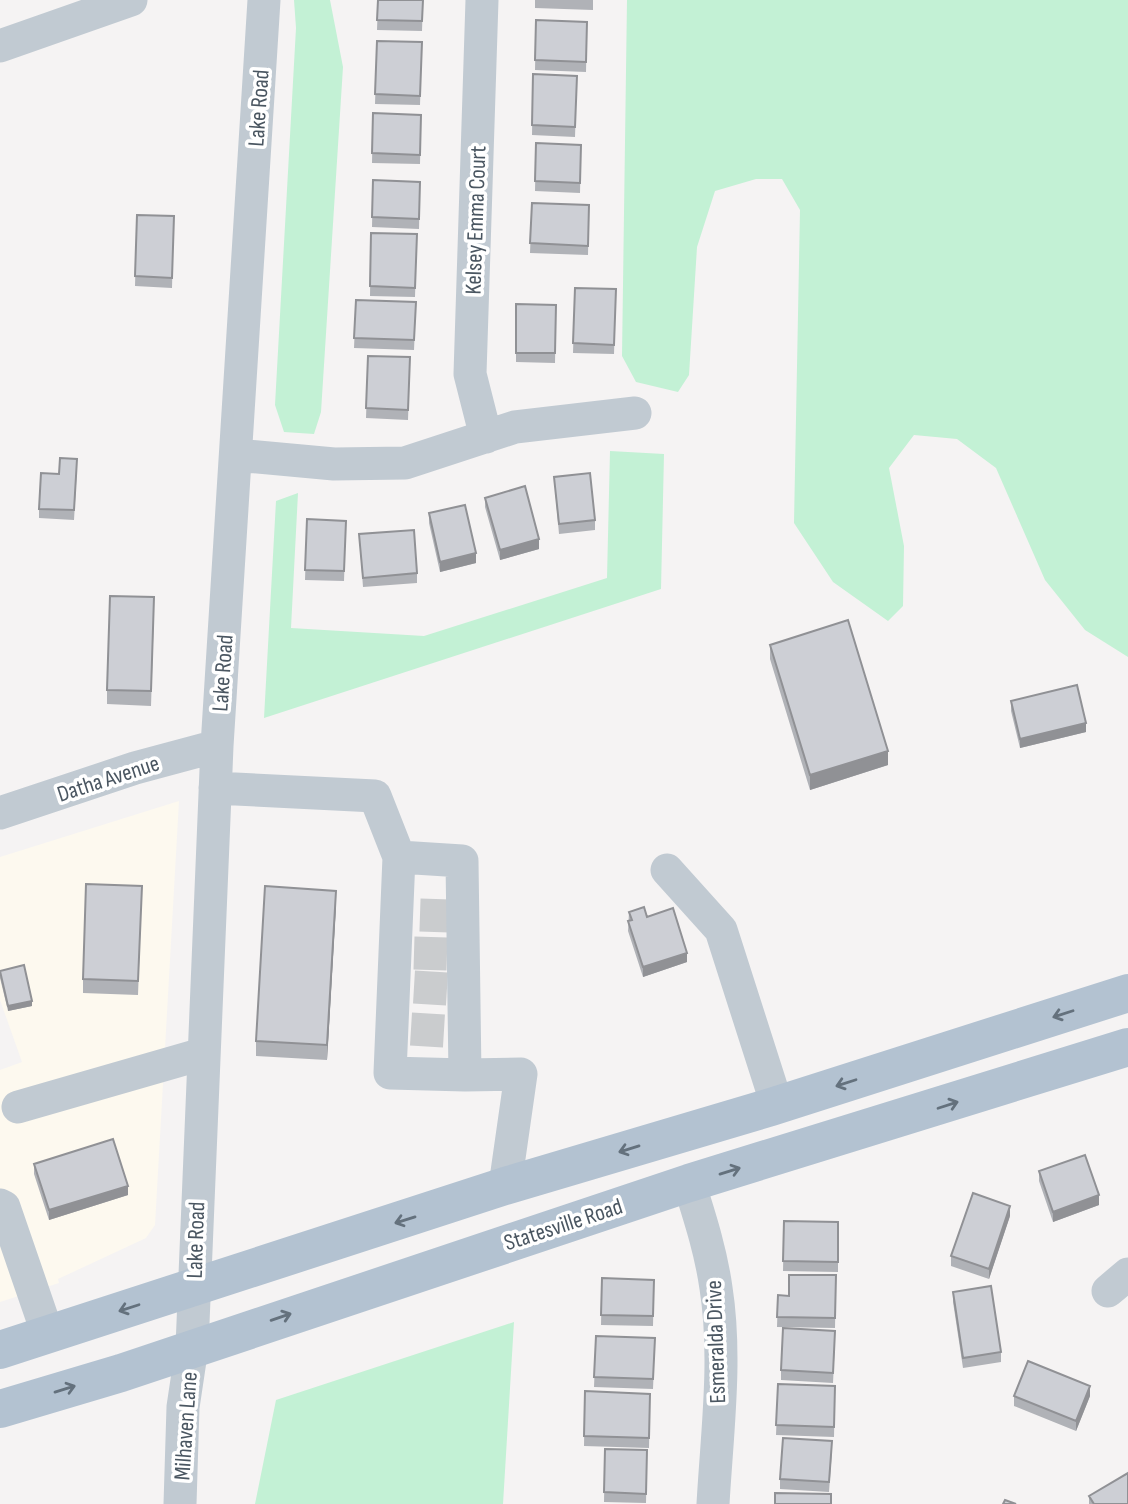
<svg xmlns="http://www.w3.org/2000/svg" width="1128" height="1504" font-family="'Sofia Sans Condensed',sans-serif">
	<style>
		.commercial { fill: #fdf9ef }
		.green { fill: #c3f1d5 }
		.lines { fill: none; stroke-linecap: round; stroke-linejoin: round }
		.minor-tunnel { stroke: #caccce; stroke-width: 33; stroke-dasharray: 33 17; stroke-linecap: butt }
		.minor { stroke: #c1cad2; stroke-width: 33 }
		.major { stroke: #b3c2d1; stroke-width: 38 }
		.wall { fill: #b0b2b7 }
		.shaded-wall { fill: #909195 }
		.building { fill: #cdcfd5; stroke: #909195; stroke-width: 2 }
		.oneway { stroke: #64717d }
		.labels { text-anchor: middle; stroke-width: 7; stroke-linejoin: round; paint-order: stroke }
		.street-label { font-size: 23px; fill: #4a5661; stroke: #fff }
	</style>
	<rect width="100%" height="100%" fill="#f5f3f3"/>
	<path class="commercial" d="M179,801L155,1225L146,1238L58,1279L59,1283L0,1302V1070L22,1062L0,1000V857Z"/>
	<path class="green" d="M294,0H330L343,67L321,412L314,434L284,432L275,405L296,28Z
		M627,0H1128V657L1085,630L1045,580L996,468L957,439L914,435L889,468L904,546L903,606L888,621L833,582L794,523L800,210L782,179H756L715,191L697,247L689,375L678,392L636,382L622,356Z
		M610,451L664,454L661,589L264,718L276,501L298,493L291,628L424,636L607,578Z
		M514,1322L503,1504H255L276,1400Z"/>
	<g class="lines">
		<path class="minor-tunnel" d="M420,915L450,916
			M414,953L448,954
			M414,987L448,989
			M411,1029L444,1031"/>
		<path class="minor" d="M482,0L470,374L486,437
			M0,46L131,0
			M236,455L334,464L405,463L515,427L635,413
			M215,788L375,796L399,857L462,861L465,1075L521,1074L505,1186
			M0,813L135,768L217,746
			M399,857L390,1073L465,1075
			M667,870L721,930L777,1105
			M18,1107L202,1054
			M689,1183C700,1218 711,1252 716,1288C727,1358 717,1433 713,1504
			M0,1205L4,1207L48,1335
			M1108,1291L1128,1274
			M180,1504L183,1407L192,1347L217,746L264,0"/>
		<path class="major" d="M0,1350L505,1186L771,1107L1128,993
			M0,1409L121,1373L689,1183L1128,1047"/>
	</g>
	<path class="wall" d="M378,0H423L422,31L377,30Z
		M535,0H593V10L535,8Z
		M536,20L587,22L586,72L535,70Z
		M377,41L422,42L420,105L375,104Z
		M533,74L577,76L575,137L532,135Z
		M373,113L421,115L420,164L372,163Z
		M536,143L581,145L580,193L535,191Z
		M373,180L420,182L419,229L372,227Z
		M532,203L589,205L588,255L530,253Z
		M137,215L174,216L172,288L135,286Z
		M371,233L417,234L415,297L370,296Z
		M575,288L616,289L614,354L573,353Z
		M356,300L416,302L414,350L354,348Z
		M516,304L556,305L555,363L516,362Z
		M368,356L410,357L408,420L366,418Z
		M77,468L74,520L39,518V509L59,474Z
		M554,477L595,520V530L559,534Z
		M485,498L539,549L500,560L485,507Z
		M429,513L476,563L440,572L429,523Z
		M307,519L346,521L344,581L305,580Z
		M359,534L417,573V583L363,587Z
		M154,612L151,706L107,704V690Z
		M770,645L888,765L810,790L770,659Z
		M1011,701L1086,732L1020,748L1011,711Z
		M142,886L138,995L83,993V979Z
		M336,905L327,1060L256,1056V1041Z
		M629,912L647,917L687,962L643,977L628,931Z
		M0,971L32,1006L8,1011L0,978Z
		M34,1164L128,1195L49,1220L34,1174Z
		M1039,1171L1099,1205L1053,1222L1039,1181Z
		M1010,1216L989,1279L951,1266V1256Z
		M784,1221L838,1222V1272L783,1271Z
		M836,1275L835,1328L777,1327L778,1295L789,1296Z
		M602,1278L654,1280L653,1326L601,1325Z
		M953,1292L1001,1352V1362L963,1368L953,1302Z
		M596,1336L655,1338L653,1389L594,1387Z
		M835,1341L833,1383L781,1380V1370Z
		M778,1384L835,1386L834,1437L776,1435Z
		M585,1391L650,1394L649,1448L584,1446Z
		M1014,1396H1090L1076,1431L1014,1406Z
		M605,1449L647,1450L646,1503L604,1502Z
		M832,1451L829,1492L780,1489V1479Z
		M1089,1496L1128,1504H1089Z"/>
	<path class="shaded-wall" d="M539,539V549L500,560V550Z
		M476,553V563L440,572V562Z
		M1086,723V732L1020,748V739Z
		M888,751V765L810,790V775Z
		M336,891V905L327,1060V1045Z
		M687,953V962L643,977V967Z
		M32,1001V1006L8,1011V1006Z
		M128,1186V1195L49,1220V1210Z
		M1099,1195V1205L1053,1222V1212Z
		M1010,1206V1216L989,1279V1269Z
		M1090,1386V1396L1076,1431V1421Z"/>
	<path class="building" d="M378,0H423L422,21L377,20Z
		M536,20L587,22L586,62L535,60Z
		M377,41L422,42L420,96L375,94Z
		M533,74L577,76L575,127L532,125Z
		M373,113L421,115L420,155L372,153Z
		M536,143L581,145L580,183L535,181Z
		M373,180L420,182L419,219L372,217Z
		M532,203L589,205L588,246L530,243Z
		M137,215L174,216L172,278L135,276Z
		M371,233L417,234L415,288L370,286Z
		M575,288L616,289L614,345L573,343Z
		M356,300L416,302L414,340L354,338Z
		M516,304L556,305L555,353H516Z
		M368,356L410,357L408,410L366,408Z
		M60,458L77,459L74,510L39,509L41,473L59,474Z
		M590,473L595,520L559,524L554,477Z
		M525,486L539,539L500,550L485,498Z
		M465,505L476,553L440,562L429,513Z
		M307,519L346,521L344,571L305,570Z
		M414,530L417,573L363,578L359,534Z
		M110,596L154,597L151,691L107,690Z
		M848,620L888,751L810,775L770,645Z
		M1077,685L1086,723L1020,739L1011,701Z
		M86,884L142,886L138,981L83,979Z
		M265,886L336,891L327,1045L256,1041Z
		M644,907L647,917L673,908L687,953L643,967L628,921L632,920L629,912Z
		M24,965L32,1001L8,1006L0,971Z
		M113,1139L128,1186L49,1210L34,1164Z
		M1085,1155L1099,1195L1053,1212L1039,1171Z
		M973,1193L1010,1206L989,1269L951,1256Z
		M784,1221L838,1222V1262L783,1261Z
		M789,1275H836L835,1318L777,1317L778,1295L789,1296Z
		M602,1278L654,1280L653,1316L601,1315Z
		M991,1286L1001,1352L963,1358L953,1292Z
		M783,1328L835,1331L833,1373L781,1370Z
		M596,1336L655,1338L653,1379L594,1377Z
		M1028,1361L1090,1386L1076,1421L1014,1396Z
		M778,1384L835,1386L834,1427L776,1425Z
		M585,1391L650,1394L649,1438L584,1436Z
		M783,1438L832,1441L829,1482L780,1479Z
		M605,1449L647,1450L646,1494L604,1492Z
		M1128,1473V1504H1094L1089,1496Z
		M775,1493L831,1494V1504H775Z
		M1005,1500L1016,1504H1003Z"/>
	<defs><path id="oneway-shaft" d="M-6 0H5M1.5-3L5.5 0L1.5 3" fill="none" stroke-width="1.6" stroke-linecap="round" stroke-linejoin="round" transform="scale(1.75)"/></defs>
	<g class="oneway">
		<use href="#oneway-shaft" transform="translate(1063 1014) rotate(162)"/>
		<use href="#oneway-shaft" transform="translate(846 1083) rotate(162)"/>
		<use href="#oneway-shaft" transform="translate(948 1105) rotate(-18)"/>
		<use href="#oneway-shaft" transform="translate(629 1149) rotate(163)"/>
		<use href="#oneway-shaft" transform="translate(730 1171) rotate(-17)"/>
		<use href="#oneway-shaft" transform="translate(405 1220) rotate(163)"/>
		<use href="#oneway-shaft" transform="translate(129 1308) rotate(162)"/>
		<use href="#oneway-shaft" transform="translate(281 1317) rotate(-19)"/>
		<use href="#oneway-shaft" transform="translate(65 1389) rotate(-17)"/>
	</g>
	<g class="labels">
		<g class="street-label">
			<text transform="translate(258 108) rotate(-86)" y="8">Lake Road</text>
			<text transform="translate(475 220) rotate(-88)" y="8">Kelsey Emma Court</text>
			<text transform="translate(222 673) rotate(-86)" y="8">Lake Road</text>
			<text transform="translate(108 778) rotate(-18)" y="8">Datha Avenue</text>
			<text transform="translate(563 1224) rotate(-18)" y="8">Statesville Road</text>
			<text transform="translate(195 1240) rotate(-88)" y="8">Lake Road</text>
			<text transform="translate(715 1342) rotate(-92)" y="8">Esmeralda Drive</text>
			<text transform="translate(185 1426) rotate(-86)" y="8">Milhaven Lane</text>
		</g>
	</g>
</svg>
